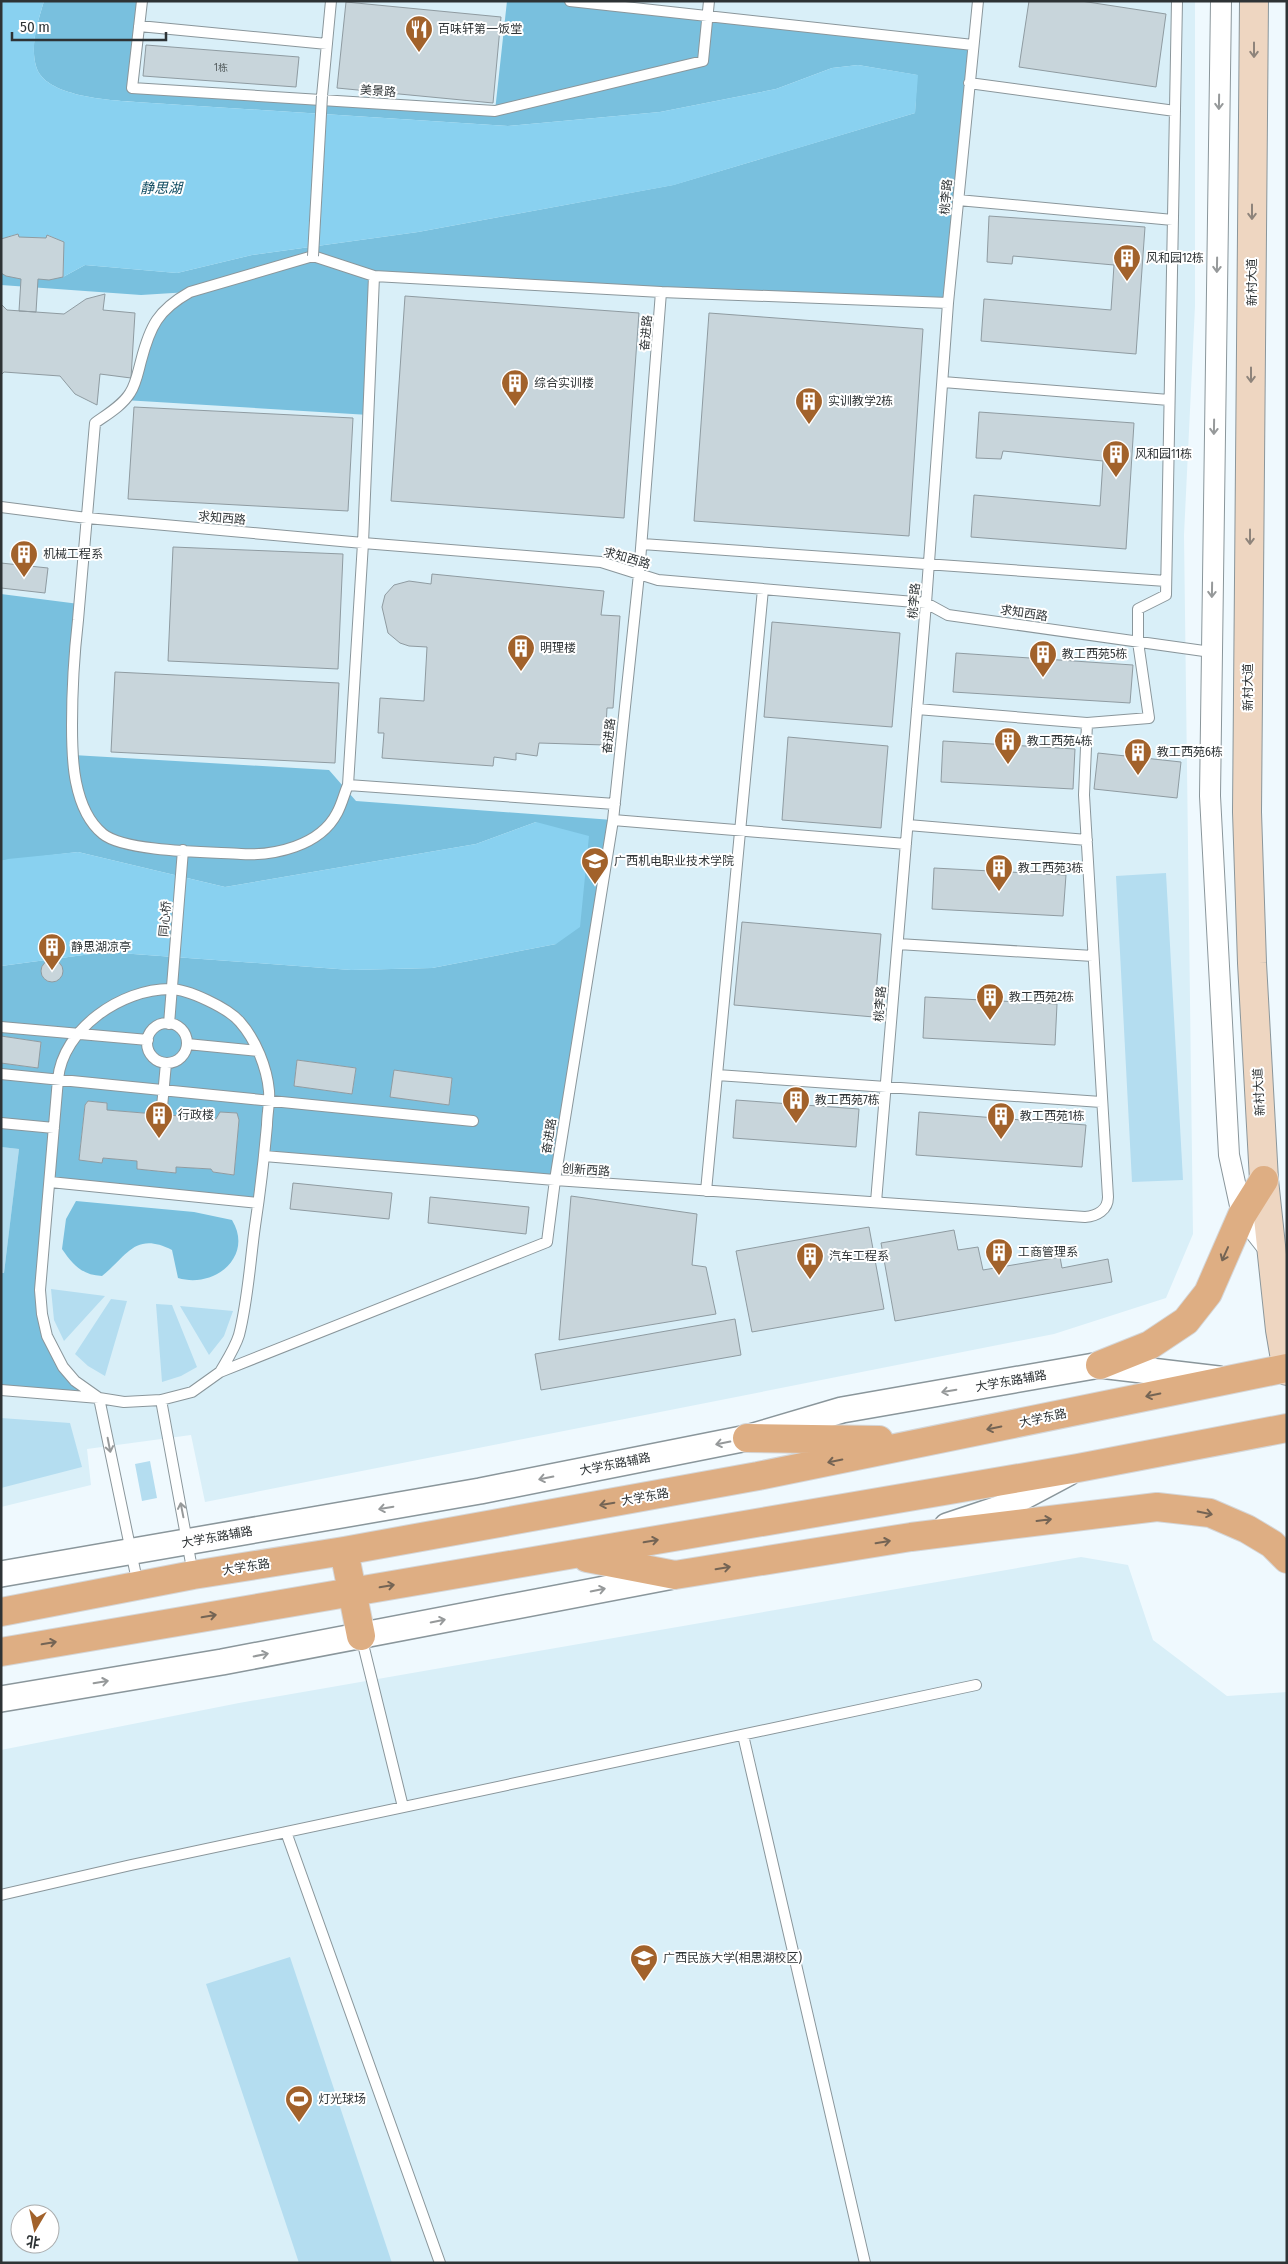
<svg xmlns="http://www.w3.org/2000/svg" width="1288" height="2264" font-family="'Fira Sans Condensed','Noto Sans SC',sans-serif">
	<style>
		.built { fill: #d9eff8; fill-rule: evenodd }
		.green { fill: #b4ddf0 }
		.forest { fill: #79c0de; fill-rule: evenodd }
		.water { fill: #89d1f0 }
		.building { fill: #c8d5db; stroke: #8f9ba1 }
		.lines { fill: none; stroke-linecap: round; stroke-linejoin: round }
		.service-casing { stroke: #8a969b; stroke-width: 12 }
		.minor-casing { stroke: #8a969b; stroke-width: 22 }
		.tertiary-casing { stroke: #8a969b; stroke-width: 28 }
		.secondary-casing { stroke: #8a969b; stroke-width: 30 }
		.primary-casing { stroke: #d5d6d7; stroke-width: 30 }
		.service { stroke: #fff; stroke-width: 10 }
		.minor { stroke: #fff; stroke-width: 20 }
		.tertiary { stroke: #fff; stroke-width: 25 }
		.secondary { stroke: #eed6c1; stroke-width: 28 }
		.primary { stroke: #deae83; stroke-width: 28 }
		.service-bridge-casing { stroke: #8a969b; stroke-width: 12; stroke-linecap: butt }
		.service-bridge { stroke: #fff; stroke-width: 10 }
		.oneway { stroke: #8e847b }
		.oneway2 { stroke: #96999a }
		.oneway3 { stroke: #746454 }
		.labels { text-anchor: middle; stroke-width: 4; stroke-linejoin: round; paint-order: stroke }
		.number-label { font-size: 10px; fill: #545c5e }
		.poi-label { font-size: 12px; fill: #2e3335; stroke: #fff; text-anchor: start }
		.street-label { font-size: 12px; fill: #2e3335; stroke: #fff }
		.water-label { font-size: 14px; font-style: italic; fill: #124d63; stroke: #fff }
	</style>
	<rect width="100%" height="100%" fill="#eff9fe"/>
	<path class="built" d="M1,1H1195V306L1184,535L1193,1234L1166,1298L1054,1334L205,1502L191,1435L87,1449L91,1485L1,1507Z
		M1081,1557L1128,1565L1153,1640L1227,1696L1287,1692V2263H1V1750L239,1703ZM20,2214H50V2244H20Z"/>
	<path class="green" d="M1166,873L1183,1180L1132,1182L1116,876Z
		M1,1147L19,1149L4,1273H1Z
		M51,1289L105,1296L64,1341L54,1320Z
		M111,1299L127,1301L105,1376L88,1366L75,1354Z
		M156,1304L172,1305L197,1367L181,1376L162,1382Z
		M180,1306L233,1311L224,1336L209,1355Z
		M1,1418L70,1423L82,1467L1,1488Z
		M150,1461L157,1498L142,1501L135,1464Z
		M290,1957L392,2263H299L206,1984Z"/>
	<path class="forest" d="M44,1H142L132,87L495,111L507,1H570L973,45L948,303L375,276L369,415L124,400L149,332L189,292L141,295L1,285V239L18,234L20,237L45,238L47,235L64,242L63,277L85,265L177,273L252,255L418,232L673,185L915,113L917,75L858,65L832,68L776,89L660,112L508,126L136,102C110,100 44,97 36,66C30,45 38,21 44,1Z
		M1,594L79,604L73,755L329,770L356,801L613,820L555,1180L265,1156L258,1203L50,1182L40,1290L57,1357L99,1398L1,1390V1273H4L19,1149L1,1147V1063L37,1068L41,1042L1,1036V966L106,952L351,970L432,968L556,944L536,822L476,844L225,887L78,852L1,861ZM297,1060L356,1068L352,1094L294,1086ZM394,1070L452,1078L449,1105L391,1097ZM88,1101L107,1103V1110L216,1119L221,1112L236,1113L239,1120L234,1175L213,1172L211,1169L176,1167V1173L137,1169V1161L103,1158L102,1163L79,1159L85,1105Z
		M76,1201L194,1212L232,1220C254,1256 215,1289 178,1278L172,1250C135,1231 127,1256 102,1276C82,1275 73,1265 62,1249L66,1219Z"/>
	<path class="water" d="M1,1H44C38,21 30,45 36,66C44,97 110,100 136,102L508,126L660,112L776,89L832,68L858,65L918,75L915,113L674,185L418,232L252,255L177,273L85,265L63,277L64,242L48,235L46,238L19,237L17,234L1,239Z
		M536,822L589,836L580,927L556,944L432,968L351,970L106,952L1,966V861L8,859L78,852L225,887L476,844Z"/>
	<path class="building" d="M1029,1H1081L1166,14L1156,87L1019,67Z
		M346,2L501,17L493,103L337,88Z
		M146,45L299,57L296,87L143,76Z
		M989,216L1145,227L1136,354L981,341L984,299L1111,310L1114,265L1013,256L1012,264L987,262Z
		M18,234L19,237L46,238L47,235L64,242L63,277L49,280L38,279L36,312L19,311L21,279L6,276L1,273V239Z
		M105,294L103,310L135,313L131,378L100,374L97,405L75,394L60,376L4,372L1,375V304L7,310L64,314L86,299Z
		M405,296L639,313L624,518L391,501Z
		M709,313L923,329L909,536L694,521Z
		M134,407L353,418L348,511L128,499Z
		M979,412L1134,423L1126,549L971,537L974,495L1100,506L1103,461L1003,451L1001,459L976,458Z
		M173,547L343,554L338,669L168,661Z
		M1,563L48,568L45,593L1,588Z
		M432,574L604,591L601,615L620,616L613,708H607L605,745L539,743L537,756L516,753V760L494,757L493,766L382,758L384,733H378L380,698L424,701L427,647L409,646L400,643L388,633L382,607L385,595L394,585L409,581L431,584Z
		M772,622L900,633L892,727L764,717Z
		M956,653L1133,665L1130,703L953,692Z
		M115,672L339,683L335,763L111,752Z
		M788,737L888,746L881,828L782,820Z
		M943,741L1075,749L1073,789L941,782Z
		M1098,753L1181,762L1177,798L1094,789Z
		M934,868L1066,875L1063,916L932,909Z
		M742,922L881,934L874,1017L734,1005Z
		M41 971a11 11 0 1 1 22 0a11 11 0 1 1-22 0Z
		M925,997L1057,1004L1055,1045L923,1038Z
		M1,1036L41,1042L38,1068L1,1063Z
		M297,1060L356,1068L352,1094L294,1086Z
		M394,1070L452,1078L449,1105L390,1097Z
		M736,1100L859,1109L856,1147L733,1138Z
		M88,1101L107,1103V1110L216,1119L220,1112L237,1113L239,1120L234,1175L213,1172L211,1169L176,1167V1173L137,1169V1161L103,1158L102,1163L79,1160L85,1105Z
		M919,1112L1086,1125L1082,1167L916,1155Z
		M293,1183L392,1193L389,1219L290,1209Z
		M571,1196L697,1214L692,1265L706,1267L716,1314L559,1340Z
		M430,1197L529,1207L526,1234L428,1223Z
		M869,1227L884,1309L752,1332L736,1251Z
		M954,1230L958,1250L978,1247L983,1270L1060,1257L1062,1268L1108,1259L1112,1282L895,1321L881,1243Z
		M735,1319L741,1355L541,1390L535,1354Z"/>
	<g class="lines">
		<g class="service-casing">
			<path id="service" d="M142,1L132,88L495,111L703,61L709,1
				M570,1L973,45
				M139,26L327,44
				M969,83L1175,111
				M322,96L331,1
				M958,200L1173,220
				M374,276L363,543L348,785L615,804
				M943,382L1169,400
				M1,507L87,518L363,543L601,562L658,580L926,603L948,615L1211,652
				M642,544L1166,581
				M917,709L1087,723
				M348,785C344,794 342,804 337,813C320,846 274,856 241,854C210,852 125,852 103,834C87,821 80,802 76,782C72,763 72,744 72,725C72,690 74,655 78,620C84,554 89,489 95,423C106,415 122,406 130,393C136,384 138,372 141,361C150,326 158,310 190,292L313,256L374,276L661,292L948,303
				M613,820L906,844
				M908,825L1087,840
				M898,944L1093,956
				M147 1043a20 20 0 1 1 40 0a20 20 0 1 1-40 0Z
				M169,1024L183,850
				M1,1027L148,1040
				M187,1044L258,1051
				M1,1074L473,1121
				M717,1075L1101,1102
				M162,1107L166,1063
				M1,1123L54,1128
				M264,1156L555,1180L1085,1217C1097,1216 1108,1210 1108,1197L1084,795L1087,723L1149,718L1138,642V609L1166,595L1177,1
				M50,1182L258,1203
				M706,1191L763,589
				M876,1202L926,603L948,303L978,1
				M1,1390L99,1398L124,1402L161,1400L192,1392L220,1372L547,1242L555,1180L613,820L639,574L661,292
				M161,1400L193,1574
				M138,1585L99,1398L75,1381L63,1367L47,1336L42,1314L40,1290L58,1079C63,1029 121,989 170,989C188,989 228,1008 240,1022C256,1040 267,1068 269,1091C270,1102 267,1114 267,1125C264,1159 260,1193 255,1226C250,1262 248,1300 239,1335C235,1348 227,1360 220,1372
				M361,1636L403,1807
				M743,1735L865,2263
				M286,1832L440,2263
				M1,1895L131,1865L976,1685"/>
		</g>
		<g class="minor-casing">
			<path id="minor" d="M1221,1L1210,796L1229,1155L1242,1215L1271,1252"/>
		</g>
		<g class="tertiary-casing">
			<path id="tertiary" d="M947,1526L1004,1507L1068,1473
				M1,1574L480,1491L747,1438L842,1410L1100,1365L1218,1379
				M1,1699L222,1662L673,1576"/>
		</g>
		<g class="secondary-casing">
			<path id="secondary" d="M1254,1L1247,812L1252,963L1264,1180L1280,1330L1287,1371"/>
		</g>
		<g class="primary-casing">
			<path id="primary" d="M1100,1365L1150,1345L1186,1321L1208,1293L1242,1215L1264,1180
				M747,1438L879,1440
				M344,1551L361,1636
				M587,1558L675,1575L911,1537L1157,1507L1210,1513L1247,1529L1272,1544L1287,1559
				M1,1612L193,1575L344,1551L758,1476L1287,1368
				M1,1652L1078,1468L1287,1428"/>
		</g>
		<use href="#service" class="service"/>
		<use href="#minor" class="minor"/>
		<use href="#tertiary" class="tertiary"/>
		<use href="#secondary" class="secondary"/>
		<use href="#primary" class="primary"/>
		<g class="service-bridge-casing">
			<path id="service-bridge" d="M313,256L322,96"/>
		</g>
		<use href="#service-bridge" class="service-bridge"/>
	</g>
	<defs><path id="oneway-shaft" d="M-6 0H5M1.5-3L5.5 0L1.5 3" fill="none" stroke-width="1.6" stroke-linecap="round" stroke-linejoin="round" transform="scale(1.25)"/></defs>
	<g class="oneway">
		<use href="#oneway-shaft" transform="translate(1254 50) rotate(90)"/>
		<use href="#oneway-shaft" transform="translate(1252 212) rotate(90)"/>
		<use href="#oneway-shaft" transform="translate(1251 375) rotate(90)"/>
		<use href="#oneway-shaft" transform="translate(1250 537) rotate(90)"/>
	</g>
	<g class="oneway2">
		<use href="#oneway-shaft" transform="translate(1219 102) rotate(91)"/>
		<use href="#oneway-shaft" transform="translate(1217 265) rotate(91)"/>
		<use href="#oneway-shaft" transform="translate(1214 427) rotate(91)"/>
		<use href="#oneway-shaft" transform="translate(1212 590) rotate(91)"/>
		<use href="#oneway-shaft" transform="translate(949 1391) rotate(170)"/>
		<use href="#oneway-shaft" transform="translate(723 1443) rotate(169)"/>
		<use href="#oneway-shaft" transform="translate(109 1445) rotate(79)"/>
		<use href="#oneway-shaft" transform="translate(546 1478) rotate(169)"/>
		<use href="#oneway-shaft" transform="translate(386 1508) rotate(170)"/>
		<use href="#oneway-shaft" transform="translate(182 1510) rotate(-101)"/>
		<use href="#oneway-shaft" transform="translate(598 1590) rotate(-11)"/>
		<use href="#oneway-shaft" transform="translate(438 1621) rotate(-11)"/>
		<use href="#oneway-shaft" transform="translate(261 1655) rotate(-11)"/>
		<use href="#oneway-shaft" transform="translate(101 1682) rotate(-9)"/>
	</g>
	<g class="oneway3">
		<use href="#oneway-shaft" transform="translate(1225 1254) rotate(114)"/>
		<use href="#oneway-shaft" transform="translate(1153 1395) rotate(168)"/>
		<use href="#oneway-shaft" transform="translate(994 1428) rotate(168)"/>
		<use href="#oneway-shaft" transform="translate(835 1461) rotate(168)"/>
		<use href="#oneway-shaft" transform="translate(607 1504) rotate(170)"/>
		<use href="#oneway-shaft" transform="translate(1205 1513) rotate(11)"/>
		<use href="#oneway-shaft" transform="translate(1044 1520) rotate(-7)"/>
		<use href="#oneway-shaft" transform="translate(651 1541) rotate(-10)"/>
		<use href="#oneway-shaft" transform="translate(883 1542) rotate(-9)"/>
		<use href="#oneway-shaft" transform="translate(723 1568) rotate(-9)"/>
		<use href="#oneway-shaft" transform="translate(387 1586) rotate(-10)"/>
		<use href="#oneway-shaft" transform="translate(209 1616) rotate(-10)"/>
		<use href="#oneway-shaft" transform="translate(49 1643) rotate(-10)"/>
	</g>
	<defs>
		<g id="restaurant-pin" transform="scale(1.4375)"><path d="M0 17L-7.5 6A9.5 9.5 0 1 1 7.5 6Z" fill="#a2622b" stroke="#fff"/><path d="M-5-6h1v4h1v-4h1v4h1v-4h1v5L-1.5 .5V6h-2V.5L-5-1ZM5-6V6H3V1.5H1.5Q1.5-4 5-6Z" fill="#fff"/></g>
		<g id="building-pin" transform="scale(1.4375)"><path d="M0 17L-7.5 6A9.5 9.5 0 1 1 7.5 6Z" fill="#a2622b" stroke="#fff"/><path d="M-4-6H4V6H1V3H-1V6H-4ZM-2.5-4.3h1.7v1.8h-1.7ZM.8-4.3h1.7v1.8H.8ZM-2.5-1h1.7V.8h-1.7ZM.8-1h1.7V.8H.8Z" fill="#fff"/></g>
		<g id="university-pin" transform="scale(1.4375)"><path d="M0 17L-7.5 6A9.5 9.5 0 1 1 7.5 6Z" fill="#a2622b" stroke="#fff"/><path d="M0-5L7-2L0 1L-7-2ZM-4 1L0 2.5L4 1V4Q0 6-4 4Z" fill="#fff"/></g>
		<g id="stadium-pin" transform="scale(1.4375)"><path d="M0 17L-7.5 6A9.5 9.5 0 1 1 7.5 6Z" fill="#a2622b" stroke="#fff"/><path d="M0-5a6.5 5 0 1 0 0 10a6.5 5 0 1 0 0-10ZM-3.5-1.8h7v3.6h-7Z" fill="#fff"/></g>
	</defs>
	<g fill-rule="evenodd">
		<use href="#restaurant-pin" x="419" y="29"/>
		<use href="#building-pin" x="1127" y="258"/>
		<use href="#building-pin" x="515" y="383"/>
		<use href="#building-pin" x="809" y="401"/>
		<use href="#building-pin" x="1116" y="454"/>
		<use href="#building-pin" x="24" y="554"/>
		<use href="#building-pin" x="521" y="648"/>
		<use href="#building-pin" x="1043" y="654"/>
		<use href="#building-pin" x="1008" y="741"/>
		<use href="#building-pin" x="1138" y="752"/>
		<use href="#university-pin" x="595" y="861"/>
		<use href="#building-pin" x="999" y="868"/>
		<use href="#building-pin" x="52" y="947"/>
		<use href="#building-pin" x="990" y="997"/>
		<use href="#building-pin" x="796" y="1100"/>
		<use href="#building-pin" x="159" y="1115"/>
		<use href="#building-pin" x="1001" y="1116"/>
		<use href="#building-pin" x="999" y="1252"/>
		<use href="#building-pin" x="810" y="1256"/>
		<use href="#university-pin" x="644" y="1958"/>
		<use href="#stadium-pin" x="299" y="2099"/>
	</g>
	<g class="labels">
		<g class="number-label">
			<text x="221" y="71">1栋</text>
		</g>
		<g class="poi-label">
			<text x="438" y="33">百味轩第一饭堂</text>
			<text x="1146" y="262">风和园12栋</text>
			<text x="534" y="387">综合实训楼</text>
			<text x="828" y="405">实训教学2栋</text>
			<text x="1135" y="458">风和园11栋</text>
			<text x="43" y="558">机械工程系</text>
			<text x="540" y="652">明理楼</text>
			<text x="1062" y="658">教工西苑5栋</text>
			<text x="1027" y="745">教工西苑4栋</text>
			<text x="1157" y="756">教工西苑6栋</text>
			<text x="614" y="865">广西机电职业技术学院</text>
			<text x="1018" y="872">教工西苑3栋</text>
			<text x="71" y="951">静思湖凉亭</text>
			<text x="1009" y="1001">教工西苑2栋</text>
			<text x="815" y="1104">教工西苑7栋</text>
			<text x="178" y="1119">行政楼</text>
			<text x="1020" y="1120">教工西苑1栋</text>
			<text x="1018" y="1256">工商管理系</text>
			<text x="829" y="1260">汽车工程系</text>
			<text x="663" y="1962">广西民族大学(相思湖校区)</text>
			<text x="318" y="2103">灯光球场</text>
		</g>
		<g class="street-label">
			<text transform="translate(378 91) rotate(4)" y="4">美景路</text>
			<text transform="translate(946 197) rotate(-85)" y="4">桃李路</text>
			<text transform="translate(1252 282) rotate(-90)" y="4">新村大道</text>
			<text transform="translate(646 333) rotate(-85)" y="4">奋进路</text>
			<text transform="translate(222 518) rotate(5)" y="4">求知西路</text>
			<text transform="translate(627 558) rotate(16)" y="4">求知西路</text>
			<text transform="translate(914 601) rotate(-85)" y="4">桃李路</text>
			<text transform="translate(1024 613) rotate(8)" y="4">求知西路</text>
			<text transform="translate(1248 687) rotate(-90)" y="4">新村大道</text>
			<text transform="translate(609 736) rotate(-84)" y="4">奋进路</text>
			<text transform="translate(165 919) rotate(-85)" y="4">同心桥</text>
			<text transform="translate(880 1004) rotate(-85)" y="4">桃李路</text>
			<text transform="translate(1259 1092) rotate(-93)" y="4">新村大道</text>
			<text transform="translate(549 1136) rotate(-81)" y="4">奋进路</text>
			<text transform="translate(586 1170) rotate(4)" y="4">创新西路</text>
			<text transform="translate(1011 1381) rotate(-10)" y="4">大学东路辅路</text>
			<text transform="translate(1043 1418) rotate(-12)" y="4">大学东路</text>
			<text transform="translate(615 1464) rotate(-11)" y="4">大学东路辅路</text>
			<text transform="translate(645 1497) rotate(-10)" y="4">大学东路</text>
			<text transform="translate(217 1537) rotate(-10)" y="4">大学东路辅路</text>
			<text transform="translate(246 1567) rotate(-9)" y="4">大学东路</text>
		</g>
		<g class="water-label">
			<text x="161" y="193">静思湖</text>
		</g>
	</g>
	<rect width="1288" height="2264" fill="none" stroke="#2e3335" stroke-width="5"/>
	<g transform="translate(35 2229) rotate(189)"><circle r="24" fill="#ffffff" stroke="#abadae"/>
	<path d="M0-4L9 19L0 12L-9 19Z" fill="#a2622b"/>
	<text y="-8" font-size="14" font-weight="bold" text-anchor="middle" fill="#2e3335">北</text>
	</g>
	<path d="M12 32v8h154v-8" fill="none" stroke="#2e3335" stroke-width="2.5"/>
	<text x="20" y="32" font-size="15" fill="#2e3335" stroke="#ffffff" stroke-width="4" paint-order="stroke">50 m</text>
</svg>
